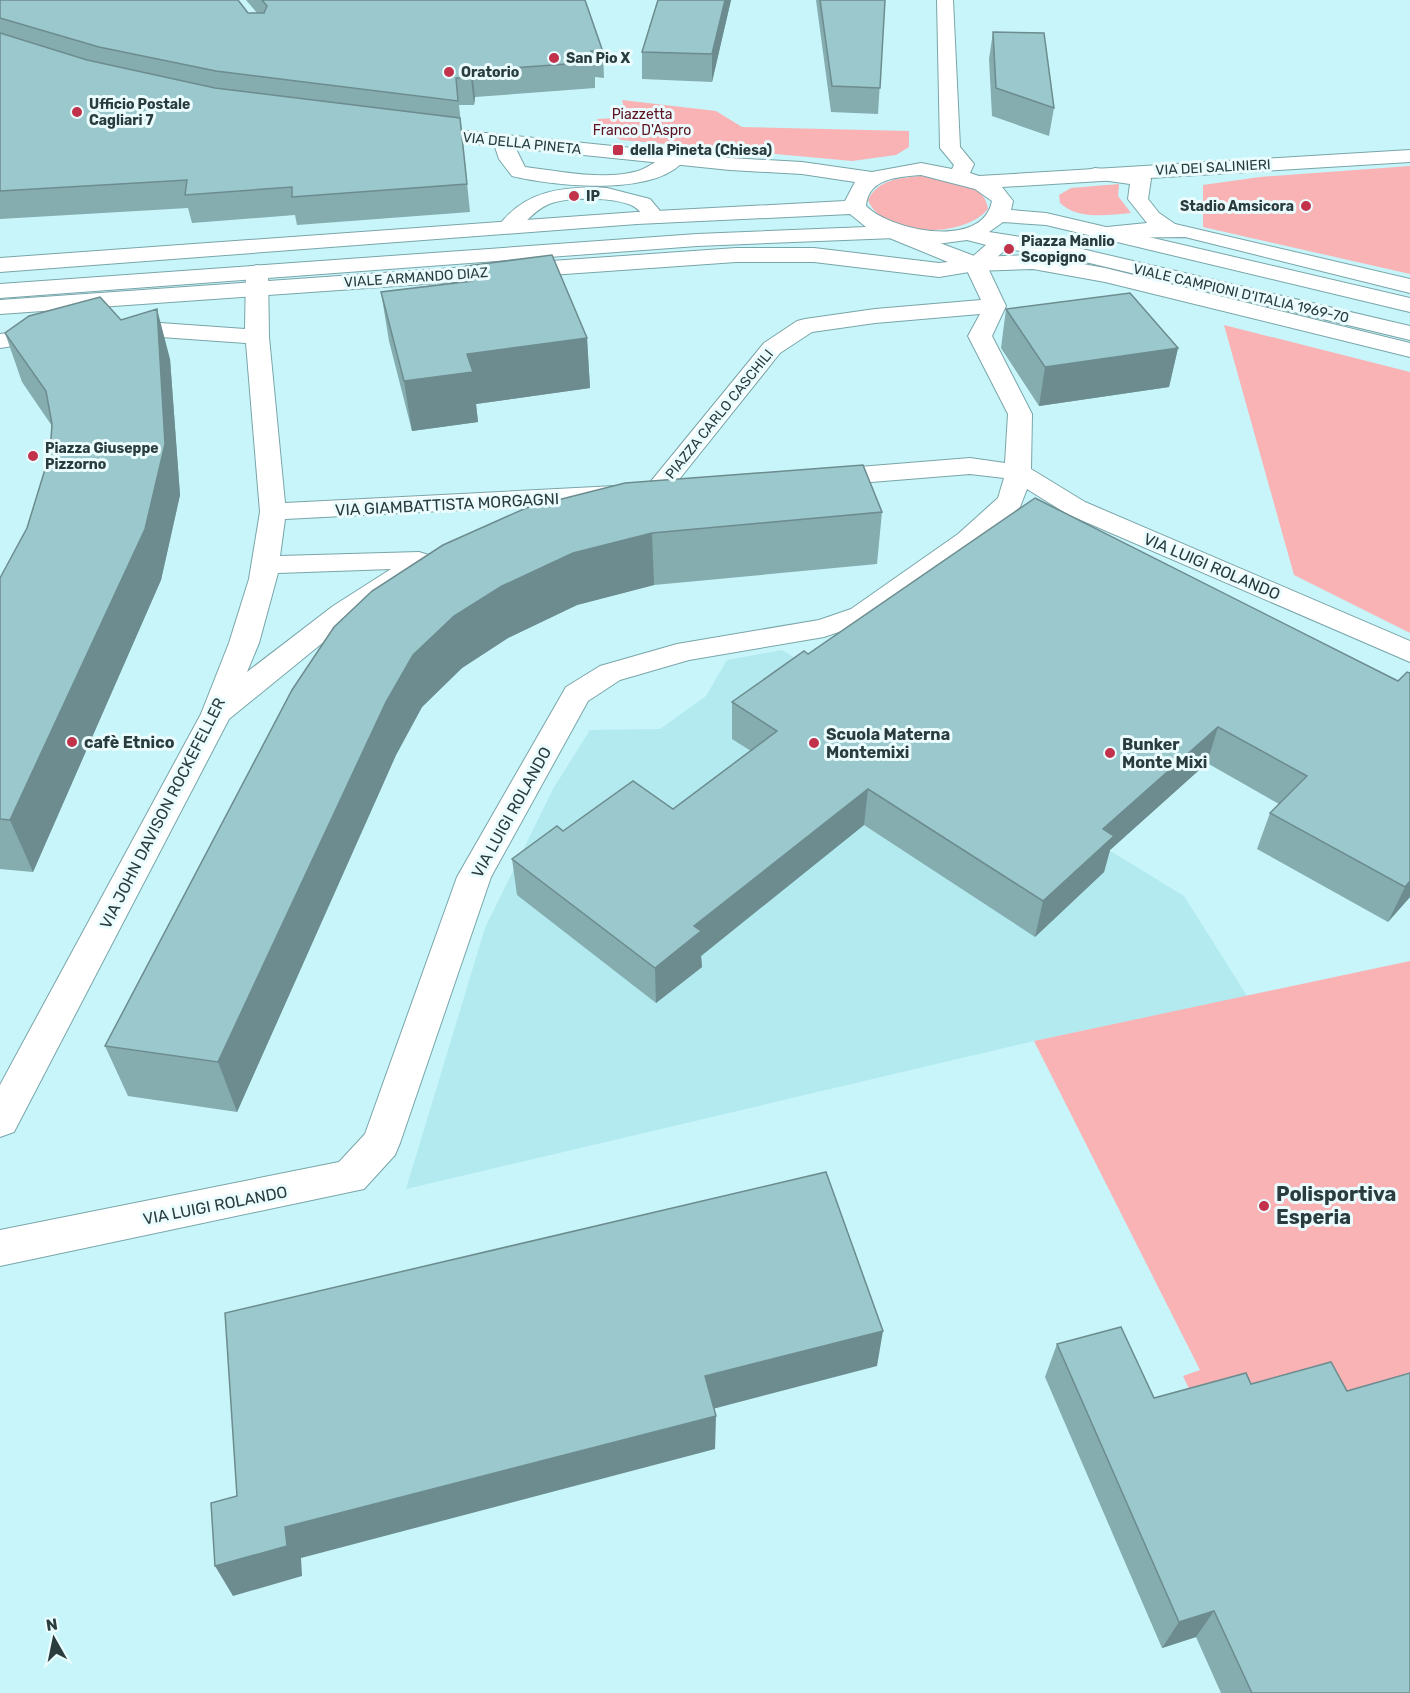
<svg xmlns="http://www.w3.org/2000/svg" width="1410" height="1693" font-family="Rubik,sans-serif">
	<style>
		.built { fill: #b2eaef }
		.green { fill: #f9b3b5 }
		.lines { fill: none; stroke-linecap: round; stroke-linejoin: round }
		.lane-casing { stroke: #79a5a9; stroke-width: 2 }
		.street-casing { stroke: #79a5a9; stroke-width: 2 }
		.secondary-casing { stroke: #79a5a9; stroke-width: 2 }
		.lane { fill: #fff; fill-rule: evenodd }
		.street { fill: #fff; fill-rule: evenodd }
		.secondary { fill: #fff; fill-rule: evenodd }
		.wall { fill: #85acaf }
		.shaded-wall { fill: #6c8c8f }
		.building { fill: #9bc8cc; stroke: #6c8c8f; stroke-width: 1.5 }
		.poi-dot { fill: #c3324b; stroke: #eafcfe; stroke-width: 2 }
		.labels { text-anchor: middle; stroke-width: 6; stroke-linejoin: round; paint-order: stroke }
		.far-poi-label { font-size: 14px; font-weight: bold; fill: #2a3c3e; stroke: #eafcfe; text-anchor: start }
		.far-park-label { font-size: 14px; fill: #5d121f; stroke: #eafcfe }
		.far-street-label { font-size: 14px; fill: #2a3c3e; stroke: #eafcfe }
		.street-label { font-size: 16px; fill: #2a3c3e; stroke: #eafcfe }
		.poi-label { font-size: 16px; font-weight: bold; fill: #2a3c3e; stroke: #eafcfe; text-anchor: start }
		.near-poi-label { font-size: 20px; font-weight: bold; fill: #2a3c3e; stroke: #eafcfe; text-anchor: start }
	</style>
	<rect width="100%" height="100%" fill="#c7f5fa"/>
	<path class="built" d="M782,650L1184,896L1247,996L1034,1041L406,1189L485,928L553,789L590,730L660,729L706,696L727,660Z"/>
	<path class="green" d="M622,100L716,111L742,127L909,131V147L896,155L852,161L621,140L605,131L597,119L616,118L625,112Z
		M1410,166V274L1203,227V185L1260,177Z
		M921,176C944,177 985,181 988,209C964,239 883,238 868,200C878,179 900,178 921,176Z
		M1119,184L1118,196L1131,213C1107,215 1078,220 1060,203L1059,195L1071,188Z
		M1224,325L1410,372V633L1294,575Z
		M1410,961V1577L1200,1412L1183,1376L1200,1370L1034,1041Z"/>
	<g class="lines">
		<g class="lane-casing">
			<path id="lane" d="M503,135L510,137L525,167C560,171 604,181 638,171C652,166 662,156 676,152L683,154L686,158C658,198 553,186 512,176L499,159L493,141Z
				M607,188L650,199L666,218L662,222C645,227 646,213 633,206C616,197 565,196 547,205C534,211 525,223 515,232H501L497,228C524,190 564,186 607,188Z
				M895,226L977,257L1033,255L1105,268L1410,343V357L1105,282L1033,269L975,271L939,277L814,262H736L0,314V300L736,248H814L939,263L948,262L887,237L884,232L887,227Z"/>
		</g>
		<g class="street-casing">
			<path id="street" d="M1095,168L1148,175L1151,179L1148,199L1159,213L1175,224L1410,279V293L1185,237L1097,238L1094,233L1097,228L1147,223L1128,199L1130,184L1088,178L1085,174L1088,170Z
				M1002,237L1010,238L1013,243L987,266L1006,306L992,336L1032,414L1031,469L1085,502L1410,641V662L1067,514L1027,489L1020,507L978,546L871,621L824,637L689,660L620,680L588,701L491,877L400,1143L395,1155L364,1189L0,1266V1230L339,1162L365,1134L457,877L566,687L600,666L677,644L819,620L851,609L958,534L998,498L1004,478L970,474L822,486L813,484L809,478L813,472L822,470L970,458L1005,463L1008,414L968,336L980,314L875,323L812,332L780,353L665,497L656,499L647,497L643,491L764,343L797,321L805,319L875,309L981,300L964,264L994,238Z
				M257,265L265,267L268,272L269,337L285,503L615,486L624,488L628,494L624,500L615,502L285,519L280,556L419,552L435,557L439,563L435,569L353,618L229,719L14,1132L0,1137V1085L201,714L229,643L249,579L260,512L246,343L118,334L110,332L106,327L110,322L118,320L245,329L246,272L249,267ZM391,569L333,606L247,672L259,643L278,573Z
				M52,327L60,329L64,334L60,339L0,348V334Z"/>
		</g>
		<g class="secondary-casing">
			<path id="secondary" d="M937,0H953L960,147L974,164L970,173L979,176L1410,150V162L1002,187L1013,201L1011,210L1046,213L1410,298V312L1046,225L1003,222L989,232L1052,242L1410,326V340L1052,254L1002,249L967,240L937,244L895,238L697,246L0,298V284L697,234L866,227L850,214L637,224L0,272V258L637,212L845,201L855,182L802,174L730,170L418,138L408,132L418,126L730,158L802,162L872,172L921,163L952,169L954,165L940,148ZM921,175L975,189L992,201C983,250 891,231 866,206C868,178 898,177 921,175Z"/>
		</g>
		<use href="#lane" class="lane"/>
		<use href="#street" class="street"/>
		<use href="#secondary" class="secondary"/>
	</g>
	<path class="wall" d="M0,0L248,13H257L246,0H585L603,52L604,78L595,77V88L475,97L474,105H459L470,212L297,225L295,215L192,223L188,208L0,219Z
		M658,0H731L712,82L642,79V52Z
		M816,0H885L878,114L831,112Z
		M993,32L1054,108L1049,136L992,116L989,59Z
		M466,266L587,338L590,388L476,404L478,422L412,431L389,341L381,292L468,282Z
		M1006,309L1178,348L1169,387L1039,406L1001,348Z
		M121,320L170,359L180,495L161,580L33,872L0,869V578L27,528L50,453L52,426L22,382L5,333Z
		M882,512L877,564L654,585L577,605L508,638L462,668L422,707L396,755L237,1112L128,1096L105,1046L443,545Z
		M808,654L1398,681L1410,897L1388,922L1257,849L1270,813L1279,804L1207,763L1110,850L1104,872L1035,937L864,825L701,956L702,967L656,1003L517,895L512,859L563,831L673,809L751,751L732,739V702Z
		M1057,1344L1154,1398L1251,1384L1410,1693H1221L1196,1637L1162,1648L1045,1377Z"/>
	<path class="shaded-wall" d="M725,0H731L712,82V54Z
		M472,71L475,97L474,105L471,78Z
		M157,309L170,359L180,495L161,580L33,872L10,820Z
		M587,338L590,388L476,404L478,422L412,431L404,381L467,354Z
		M1178,348L1169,387L1039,406L1045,367Z
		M652,533L654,585L577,605L508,638L462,668L422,707L396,755L237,1112L218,1062L386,702L413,655L454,616L502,586L573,553Z
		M1218,727L1207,763L1110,850L1104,872L1035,937L1043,901L1103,829Z
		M868,789L864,825L701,956L702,967L656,1003L655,968L694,926Z
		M1410,881V897L1388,922L1405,887Z
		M883,1331L877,1366L705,1411V1376Z
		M716,1416L715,1449L301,1558L302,1576L233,1596L215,1566L285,1527Z
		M1214,1611L1196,1637L1162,1648L1179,1622Z"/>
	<path class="building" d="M0,0H238L248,13H264L267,6L262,0H585L603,52L591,51L594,62L472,71L471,78H456L458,101L216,71L99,47L0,18Z
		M658,0H725L712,54L642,52Z
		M820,0H885L880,88L832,86Z
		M993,32L1044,33L1054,108L996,88Z
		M0,33L87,60L215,88L460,118L467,184L292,197V187L185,195L187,180L0,191Z
		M552,255L587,338L467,354L473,372L404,381L381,292L472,281L466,266Z
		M1130,293L1178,348L1045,367L1006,309Z
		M100,297L121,320L157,309L165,444L145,529L10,820L0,819V578L27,528L50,453L52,424L46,391L5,333L29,316Z
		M863,465L882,512L652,533L573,553L502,586L454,616L413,655L386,702L218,1062L105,1046L292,690L334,627L372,591L443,545L526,508L625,483Z
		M1035,498L1398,681L1407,672L1410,673V881L1405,887L1270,813L1307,776L1218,727L1103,829L1114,836L1043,901L868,789L694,926L701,931L655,968L512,859L557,826L563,831L633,781L673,809L777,731L732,702L804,651L808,654Z
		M826,1172L883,1331L705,1376L716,1416L285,1527L287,1546L215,1566L211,1503L237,1496L225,1313Z
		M1121,1327L1154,1398L1246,1373L1251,1384L1331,1362L1347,1391L1410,1373V1693H1252L1214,1611L1179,1622L1057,1344Z"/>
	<g class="poi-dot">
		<circle cx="554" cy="58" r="6"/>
		<circle cx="449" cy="72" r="6"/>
		<circle cx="77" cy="112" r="6"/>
		<rect x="612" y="144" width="12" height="12" rx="3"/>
		<circle cx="574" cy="196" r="6"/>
		<circle cx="1306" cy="206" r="6"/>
		<circle cx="1009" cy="249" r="6"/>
		<circle cx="33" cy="456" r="6"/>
		<circle cx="72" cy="742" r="6"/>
		<circle cx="814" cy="743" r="6"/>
		<circle cx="1110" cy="753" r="6"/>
		<circle cx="1264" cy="1206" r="6"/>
	</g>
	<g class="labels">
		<g class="far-poi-label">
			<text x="566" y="63">San Pio X</text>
			<text x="461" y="77">Oratorio</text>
			<text x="89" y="109">Ufficio Postale<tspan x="89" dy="16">Cagliari 7</tspan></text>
			<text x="630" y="155">della Pineta (Chiesa)</text>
			<text x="586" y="201">IP</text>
			<text x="1294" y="211" text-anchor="end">Stadio Amsicora</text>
			<text x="1021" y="246">Piazza Manlio<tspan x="1021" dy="16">Scopigno</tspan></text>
			<text x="45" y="453">Piazza Giuseppe<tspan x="45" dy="16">Pizzorno</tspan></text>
		</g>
		<g class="far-park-label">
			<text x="642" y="119">Piazzetta<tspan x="642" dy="16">Franco D'Aspro</tspan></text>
		</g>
		<g class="far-street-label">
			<text transform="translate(522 143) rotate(6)" y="5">VIA DELLA PINETA</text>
			<text transform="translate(1213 167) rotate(-3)" y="5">VIA DEI SALINIERI</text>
			<text transform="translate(416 277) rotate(-4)" y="5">VIALE ARMANDO DIAZ</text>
			<text transform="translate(1241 293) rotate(13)" y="5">VIALE CAMPIONI D'ITALIA 1969-70</text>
			<text transform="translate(719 414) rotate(-51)" y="5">PIAZZA CARLO CASCHILI</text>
		</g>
		<g class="street-label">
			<text transform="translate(447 504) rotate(-3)" y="6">VIA GIAMBATTISTA MORGAGNI</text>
			<text transform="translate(1212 566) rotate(23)" y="6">VIA LUIGI ROLANDO</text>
			<text transform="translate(511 812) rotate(-61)" y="6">VIA LUIGI ROLANDO</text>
			<text transform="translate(162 813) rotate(-63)" y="6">VIA JOHN DAVISON ROCKEFELLER</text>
			<text transform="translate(215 1205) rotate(-11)" y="6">VIA LUIGI ROLANDO</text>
		</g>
		<g class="poi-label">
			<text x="826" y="740">Scuola Materna<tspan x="826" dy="18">Montemixi</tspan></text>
			<text x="84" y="748">cafè Etnico</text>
			<text x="1122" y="750">Bunker<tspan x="1122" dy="18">Monte Mixi</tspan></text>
		</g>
		<g class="near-poi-label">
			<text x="1276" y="1201">Polisportiva<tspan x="1276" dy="23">Esperia</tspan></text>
		</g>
	</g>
	<g transform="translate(54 1639) rotate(351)" stroke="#eafcfe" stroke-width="4.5" paint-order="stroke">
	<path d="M0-4.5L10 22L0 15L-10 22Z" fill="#2a3c3e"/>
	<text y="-9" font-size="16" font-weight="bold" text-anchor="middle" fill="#2a3c3e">N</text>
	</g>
</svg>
